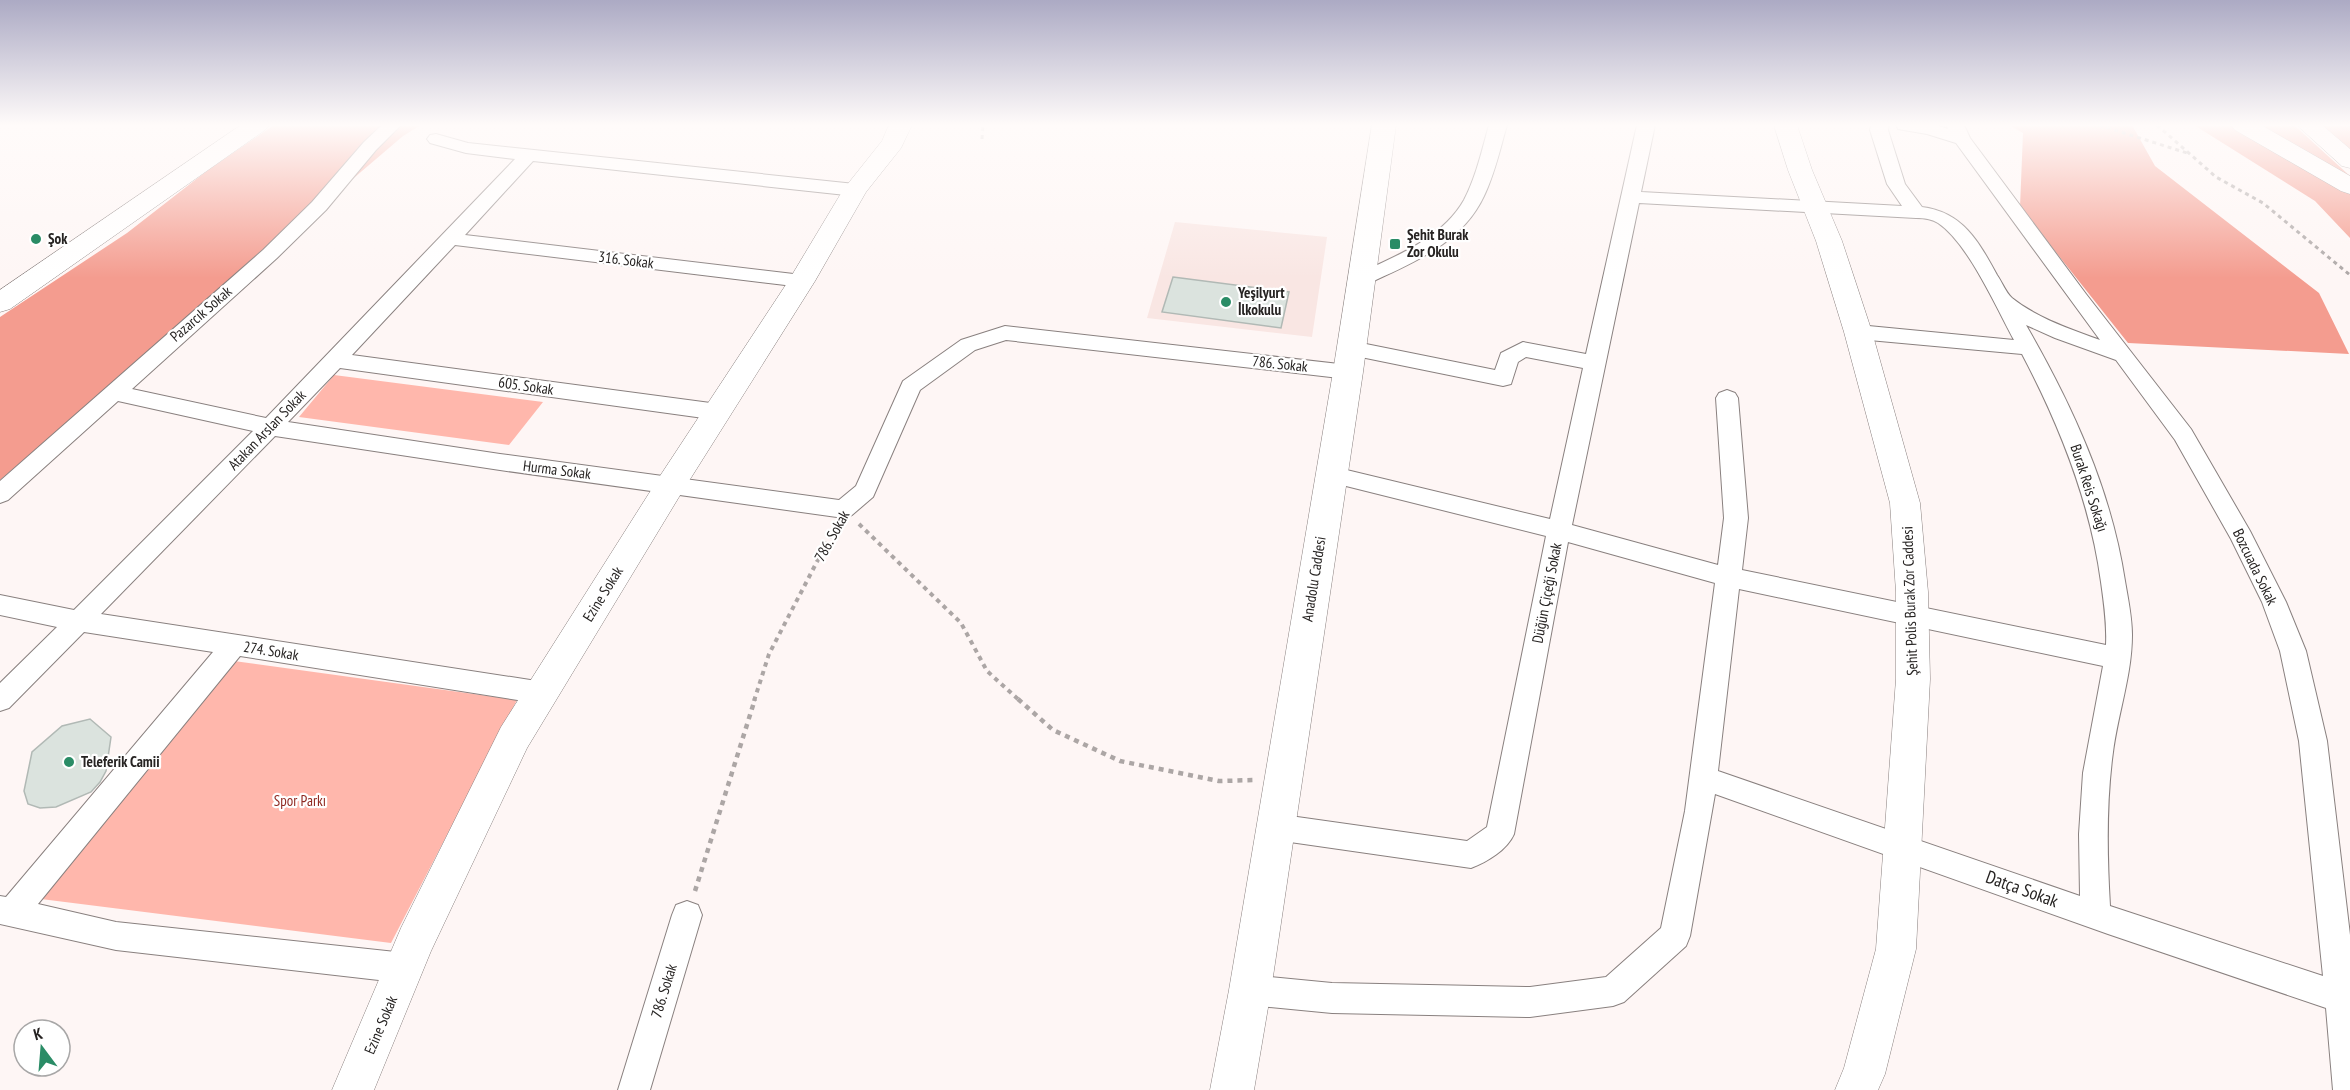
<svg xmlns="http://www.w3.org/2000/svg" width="2350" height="1090" font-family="'PT Sans Narrow',sans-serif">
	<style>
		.built { fill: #f9e6e3 }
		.green { fill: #ffb7ac }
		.forest { fill: #f49c8f }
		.building { fill: #dbe3de; stroke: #b1b9b5; stroke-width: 1.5 }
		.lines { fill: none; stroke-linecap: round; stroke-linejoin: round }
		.minor-casing { stroke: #89807f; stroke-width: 2 }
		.tertiary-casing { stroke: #89807f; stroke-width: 1 }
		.secondary-casing { stroke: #89807f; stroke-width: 1 }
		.path-far2 { stroke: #aca6a5; stroke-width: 3; stroke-dasharray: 4 4; stroke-linecap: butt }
		.path-far1 { stroke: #aca6a5; stroke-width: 4; stroke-dasharray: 4.5 4.5; stroke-linecap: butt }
		.path { stroke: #aca6a5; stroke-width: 4.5; stroke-dasharray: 5 5; stroke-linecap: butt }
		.minor { fill: #fff; fill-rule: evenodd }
		.tertiary { fill: #fff; fill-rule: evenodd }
		.secondary { fill: #fff; fill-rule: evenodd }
		.poi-dot { fill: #2a8c66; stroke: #fff; stroke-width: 2 }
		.labels { text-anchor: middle; stroke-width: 4.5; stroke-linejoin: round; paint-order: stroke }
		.poi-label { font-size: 15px; font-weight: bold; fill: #262322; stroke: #fff; text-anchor: start }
		.street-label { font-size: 15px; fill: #262322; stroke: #fff }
		.park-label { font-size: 15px; fill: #8f2921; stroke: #fff }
		.near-street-label { font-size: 18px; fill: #262322; stroke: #fff }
	</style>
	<rect width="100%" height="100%" fill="#fef6f5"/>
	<path class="built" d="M1175,222L1327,237L1312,337L1147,318Z"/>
	<path class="green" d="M334,375L543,402L509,445L299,417Z
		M234,661L517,700L391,943L41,899Z"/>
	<path class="forest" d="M274,125H421L403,136L0,480V317L127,233L208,170Z
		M2009,125H2132L2155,166L2319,293L2349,354L2128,343L2020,207L2023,133Z
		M2194,125H2294L2350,176V238L2315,201Z
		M2318,125H2350V151Z"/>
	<path class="building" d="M1173,277L1289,292L1281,328L1162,312Z
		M90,719L111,737L106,771L100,782L91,792L56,807L40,808L28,804L24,791L32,752L62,726Z"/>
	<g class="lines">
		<g class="minor-casing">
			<path id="minor" d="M382,125H401L376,150L326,210L277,258L132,389L266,418L515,159L466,153L430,143L427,139L430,135L436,134L468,143L855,184L862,186L864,190L862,194L855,196L533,161L465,235L802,275L809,277L812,281L809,285L802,287L455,245L352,355L718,404L726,407L729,412L726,417L718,420L340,368L288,422L500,454L839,500L856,486L903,381L961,340L1005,326L1348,365L1356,367L1359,372L1356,377L1348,379L1006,340L975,350L920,390L873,497L852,515L844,518L500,470L275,436L101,614L543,682L552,685L556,693L552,701L543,704L240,656L38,904L116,922L405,953L416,957L420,968L416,979L405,983L116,950L0,924V896L6,897L213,652L84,632L9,708L0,711V683L57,627L0,615V595L74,610L253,431L118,401L8,500L0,503V481L263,250L312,202L364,142Z
				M1489,125H1507C1500,149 1495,173 1484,196C1462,243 1413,263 1369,283L1362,285L1355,283L1352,279L1355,275C1394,257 1442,239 1464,200C1476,177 1482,150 1489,125Z
				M1637,125H1655L1641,192L1902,206L1887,184L1870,130L1871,125H1889L1888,130L1905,184L1922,207C1963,212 1979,242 1997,275C2002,282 2006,293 2012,298C2037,318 2070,329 2100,340L1956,143L1927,134L1898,129L1896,125H1936L1948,129L1946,125H1964L1970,138L2086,294L2191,429L2250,531L2286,602L2306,651L2327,741L2350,935V1090H2333L2326,1008L2108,934L1715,794L1690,936L1686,946L1624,1002L1613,1006L1530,1017L1332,1013L1250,1005L1239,1001L1235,990L1239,979L1250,975L1332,983L1530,987L1606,977L1661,928L1685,811L1715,583L1568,542L1514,834C1507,850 1487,862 1471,868L1276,840L1266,836L1262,827L1266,818L1276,814L1467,841L1487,827L1546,536L1322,480L1319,474L1322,468L1330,466L1550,519L1583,368L1526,357L1518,362L1511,384L1503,386L1351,355L1344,353L1341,348L1344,343L1351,341L1495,370L1501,353L1523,342L1586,354ZM1639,203L1916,218C1924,218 1932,219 1938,223C1968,243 1996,307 2014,340L1858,325L1851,327L1848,332L1851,337L1858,339L2022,354C2060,426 2090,501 2101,582C2104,603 2107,624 2106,645L1742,570L1748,518L1738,398L1735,393L1727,390L1719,393L1716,398L1724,518L1718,565L1572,525ZM2026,325L2055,338L2116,360L2175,440L2231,539L2262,602L2280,651L2299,741L2323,976L2110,906C2107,855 2106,803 2113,752C2118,713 2132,675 2132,635C2132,617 2128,599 2125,581C2111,489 2072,405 2026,325ZM1739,589L2103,666L2083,773L2079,834L2080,896L1718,771Z
				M687,901L698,905L702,915L650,1090H618L672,915L676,905Z"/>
		</g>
		<g class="tertiary-casing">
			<path id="tertiary" d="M889,125H912L901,148L866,192L815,281L682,492L527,748L431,951L374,1090H332L401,928L501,727L660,476L789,280L843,190L882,141Z
				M1774,125H1797L1812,170L1842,241L1872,332L1920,503L1928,592L1930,679L1916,949L1885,1074L1878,1090H1835L1844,1068L1876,949L1896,679V592L1890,503L1844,332L1816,241L1788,170Z
				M2297,125H2322L2350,149V168L2342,166Z"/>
		</g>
		<g class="secondary-casing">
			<path id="secondary" d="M241,125H269L265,130L10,309L0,312V290Z
				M1372,125H1396L1363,372L1271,990L1254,1090H1210L1229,990L1333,372Z
				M2231,125H2261L2350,176V194L2341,191L2235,130Z"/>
		</g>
		<path class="path-far2" d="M2099,125L2187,153
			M2157,125L2216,177L2263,203L2350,275
			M982,139L983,125"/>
		<path class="path-far1" d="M859,524L961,623L987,671L1020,701
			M754,701L769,654L835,527"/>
		<path class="path" d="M1018,699L1053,730L1120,761L1219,781L1255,780
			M695,891L755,699"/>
		<use href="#minor" class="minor"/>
		<use href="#tertiary" class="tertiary"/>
		<use href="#secondary" class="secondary"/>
	</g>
	<linearGradient id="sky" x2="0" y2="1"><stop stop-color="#acaac4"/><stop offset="0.45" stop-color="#fffbfa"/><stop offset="1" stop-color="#fffbfa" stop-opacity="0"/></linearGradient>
	<rect width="2350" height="278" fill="url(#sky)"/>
	<g class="poi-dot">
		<circle cx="36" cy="239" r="6"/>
		<rect x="1389" y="238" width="12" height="12" rx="3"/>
		<circle cx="1226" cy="302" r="6"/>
		<circle cx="69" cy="762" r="6"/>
	</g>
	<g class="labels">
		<g class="poi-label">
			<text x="1407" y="240">Şehit Burak<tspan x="1407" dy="17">Zor Okulu</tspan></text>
			<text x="48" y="244">Şok</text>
			<text x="1238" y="298">Yeşilyurt<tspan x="1238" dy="17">İlkokulu</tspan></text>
			<text x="81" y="767">Teleferik Camii</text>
		</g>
		<g class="street-label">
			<text transform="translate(626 260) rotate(7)" y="5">316. Sokak</text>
			<text transform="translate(201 314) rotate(-41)" y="5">Pazarcık Sokak</text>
			<text transform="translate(1280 364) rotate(6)" y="5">786. Sokak</text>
			<text transform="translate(526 386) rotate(8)" y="5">605. Sokak</text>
			<text transform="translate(267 430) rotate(-46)" y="5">Atakan Arslan Sokak</text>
			<text transform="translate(557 470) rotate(7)" y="5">Hurma Sokak</text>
			<text transform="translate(2089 488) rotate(72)" y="5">Burak Reis Sokağı</text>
			<text transform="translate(832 536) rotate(-61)" y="5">786. Sokak</text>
			<text transform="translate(2255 567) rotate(64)" y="5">Bozcuada Sokak</text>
			<text transform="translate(1314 579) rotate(-81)" y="5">Anadolu Caddesi</text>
			<text transform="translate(1547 593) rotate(-79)" y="5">Düğün Çiçeği Sokak</text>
			<text transform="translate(603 594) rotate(-58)" y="5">Ezine Sokak</text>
			<text transform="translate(1910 601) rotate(-92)" y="5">Şehit Polis Burak Zor Caddesi</text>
			<text transform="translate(271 651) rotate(9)" y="5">274. Sokak</text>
			<text transform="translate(664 991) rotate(-73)" y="5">786. Sokak</text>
			<text transform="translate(381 1025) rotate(-67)" y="5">Ezine Sokak</text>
		</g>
		<g class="park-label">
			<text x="300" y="806">Spor Parkı</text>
		</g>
		<g class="near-street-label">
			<text transform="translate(2022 889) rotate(20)" y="6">Datça Sokak</text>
		</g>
	</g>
	<g transform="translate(42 1048) rotate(344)"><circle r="28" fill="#ffffff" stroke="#a8a7a7" stroke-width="1.5"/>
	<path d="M0-4.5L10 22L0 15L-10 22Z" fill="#2a8c66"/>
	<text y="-9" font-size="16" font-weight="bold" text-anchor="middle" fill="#262322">K</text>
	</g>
</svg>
